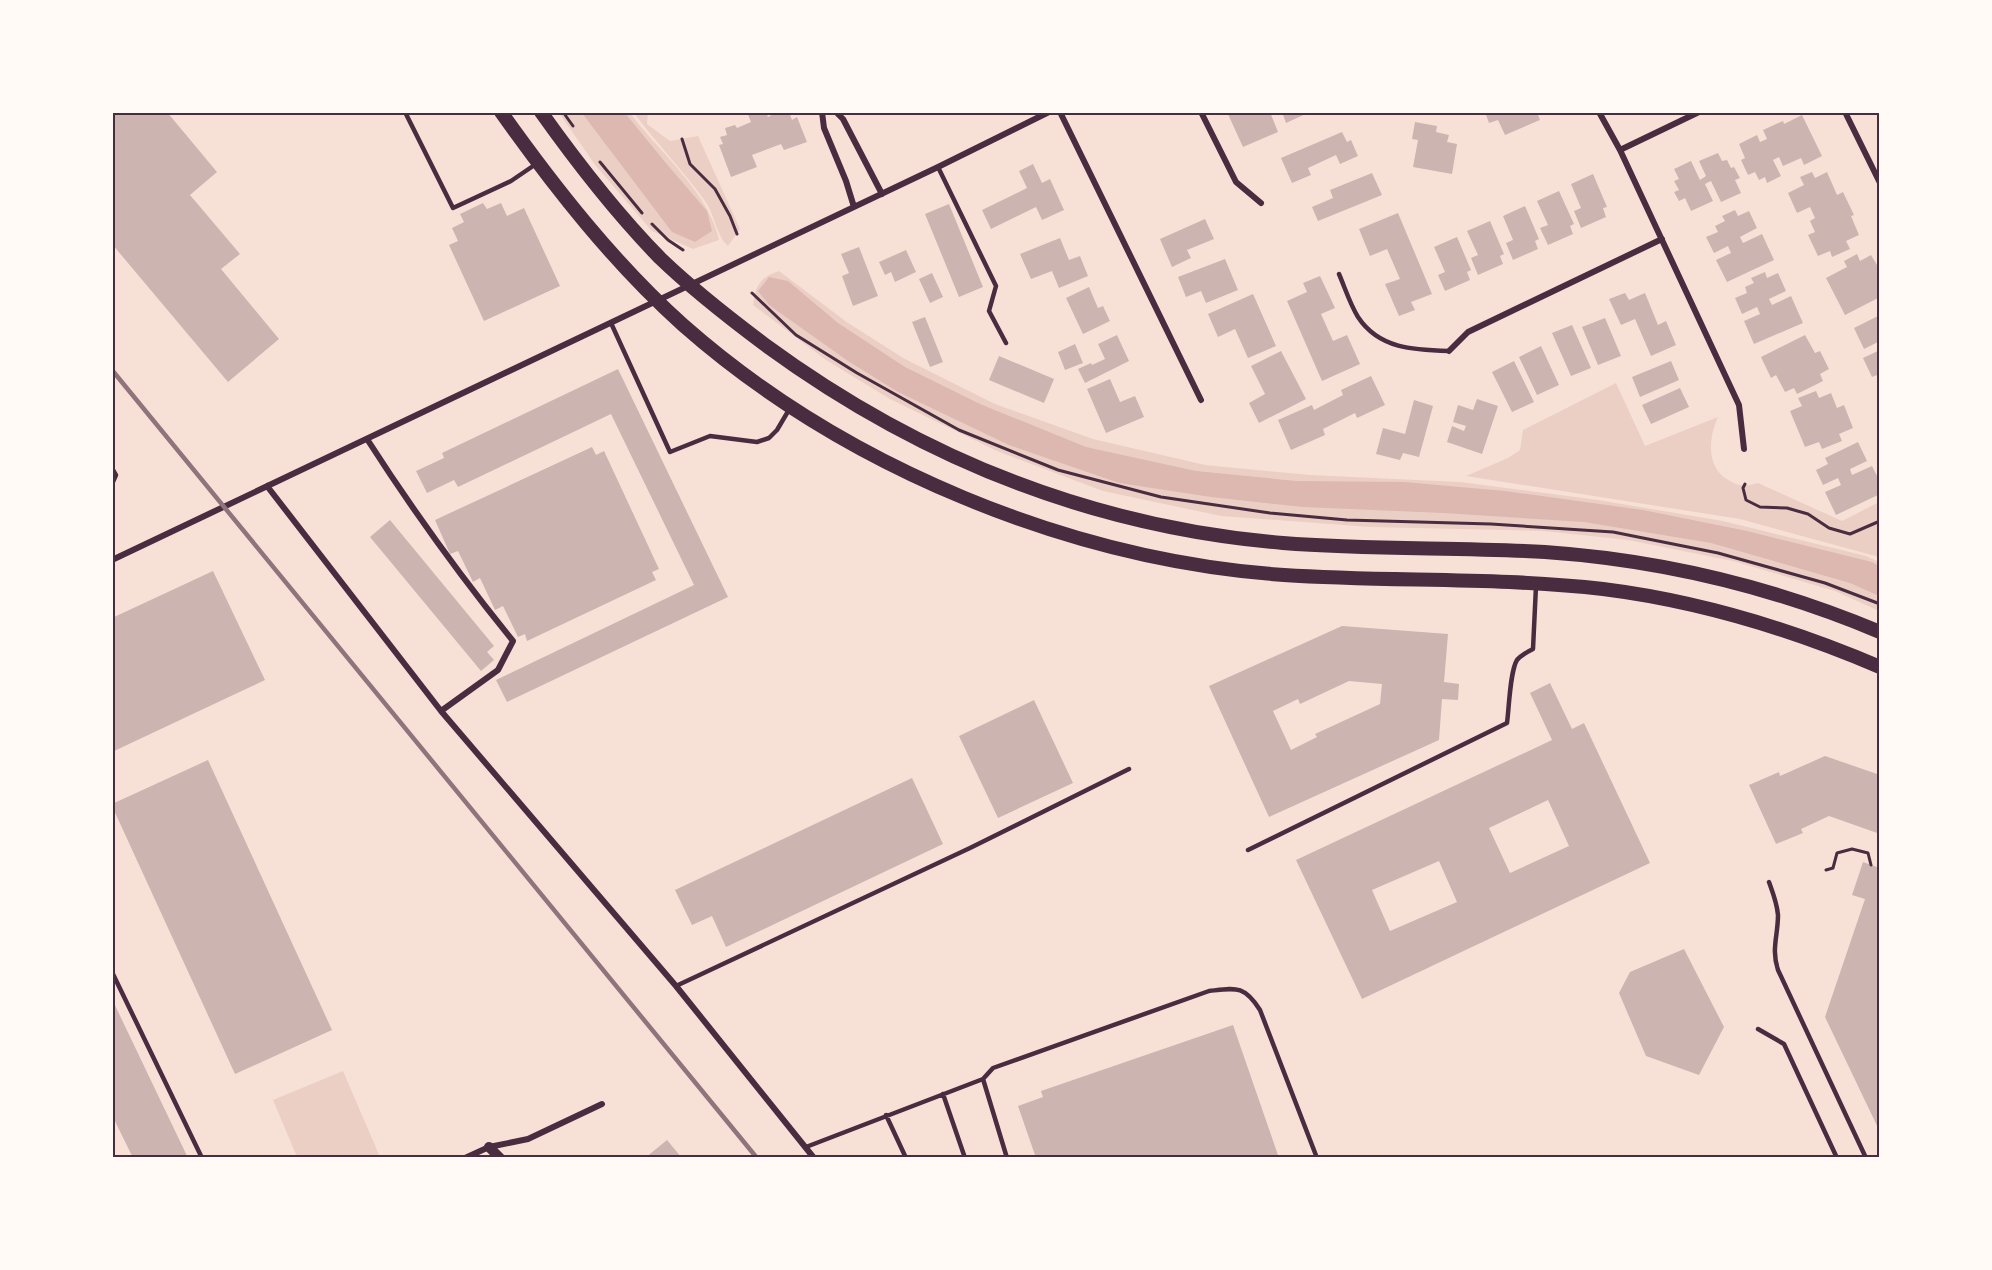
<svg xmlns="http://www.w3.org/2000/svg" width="1992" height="1270" font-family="Merriweather,serif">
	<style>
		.green { fill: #ebcfc5 }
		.water { fill: #dcb8b0 }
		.building { fill: #ccb4b1; fill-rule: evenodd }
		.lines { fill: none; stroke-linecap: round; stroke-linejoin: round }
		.path { stroke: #4a2c40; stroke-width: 3 }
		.service { stroke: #4a2c40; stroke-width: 4.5 }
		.minor { stroke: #4a2c40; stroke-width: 6 }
		.tertiary { stroke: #4a2c40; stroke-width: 10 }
		.primary { stroke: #4a2c40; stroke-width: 14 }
		.rail { stroke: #8f747c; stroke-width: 4.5 }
		.neatline { fill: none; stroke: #4a2c40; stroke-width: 2 }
	</style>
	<rect width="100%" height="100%" fill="#f7e1d7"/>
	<path class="green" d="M559,113H630C659,152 709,192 719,240L693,249L652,231L596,166Z
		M634,113H648L647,124L670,141L698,136L740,229L728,246C716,235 715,215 705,201C683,170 656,143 634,113Z
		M779,271L848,323L905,359L995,404L1093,439L1205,465L1310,475L1460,482L1598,500L1723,521L1866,556L1879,562V611L1835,591L1733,561L1628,540L1544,531L1370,527L1221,516L1103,491L997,451L890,399L826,360L753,305C756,285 759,278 779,271Z
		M1616,383L1645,446L1718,417C1708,439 1706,469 1730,481C1740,487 1747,486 1758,483L1842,521L1879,502V557L1740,519L1466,476L1508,458L1520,450L1523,430Z
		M343,1071L380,1157H297L273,1100Z"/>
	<path class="water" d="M582,113H625L665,162L707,211L712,231L695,242L672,232Z
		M769,277L788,281L838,323L905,367L980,404L1086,447L1196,471L1296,481L1404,482L1505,491L1643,510L1747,531L1872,562L1879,566V596L1850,583L1711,543L1584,522L1443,513L1303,507L1211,497L1119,483L1009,445L898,392L848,361L769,305L758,291Z"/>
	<path class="building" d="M112,112H167L217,172L190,195L240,254L221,269L279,339L228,382L112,244Z
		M747,112H766L768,117L777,112H789L792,120L797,117L807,142L784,150L781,144L752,155L757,167L731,177L719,145L723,144L720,137L727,135L725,128L735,125L737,128L751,122Z
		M1227,112H1270L1278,132L1243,147Z
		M1282,112H1310L1286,123Z
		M1485,112H1537L1540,120L1505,135L1498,120L1489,123Z
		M1802,115L1822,156L1804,165L1801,158L1783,166L1779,157L1773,160L1781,176L1767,183L1765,177L1759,180L1755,172L1748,175L1741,160L1745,158L1739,144L1757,135L1760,142L1767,139L1763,130L1783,121L1784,124Z
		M1415,122L1437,126L1436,132L1449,135L1447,142L1457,144L1452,174L1413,167L1418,140L1412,139Z
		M1342,132L1347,142L1351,140L1358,156L1340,164L1336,155L1308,168L1311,175L1292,183L1281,158Z
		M1718,153L1722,161L1727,160L1731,168L1734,167L1740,178L1735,180L1741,193L1721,202L1711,181L1705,184L1713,201L1691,211L1685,198L1679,201L1674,192L1679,190L1674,181L1679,179L1674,169L1691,161L1700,180L1706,176L1699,161Z
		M1033,164L1042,183L1050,179L1064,210L1042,220L1036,207L991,229L982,210L1027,188L1019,171Z
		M1812,172L1815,178L1827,172L1837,195L1843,192L1854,215L1851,216L1859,235L1846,241L1850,249L1832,257L1830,251L1818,256L1808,235L1815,232L1810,221L1815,218L1810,207L1797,213L1788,193L1804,185L1800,177Z
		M1372,173L1382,195L1318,221L1312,207L1333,198L1330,190Z
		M1593,174L1607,207L1603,208L1606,217L1581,228L1574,211L1581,208L1571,184Z
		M1559,191L1574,224L1570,226L1573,234L1548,245L1540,228L1548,225L1537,201Z
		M483,203L487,209L501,203L507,216L524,208L560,286L484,321L449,245L458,241L452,228L464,222L460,214Z
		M949,204L983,287L959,297L925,214Z
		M1525,206L1539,239L1535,241L1538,249L1513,260L1506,243L1513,240L1503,216Z
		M1735,210L1738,216L1749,211L1757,228L1740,237L1743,243L1762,234L1774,260L1727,282L1716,260L1731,253L1728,246L1714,253L1706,237L1718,232L1715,226L1725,221L1722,216Z
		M1398,213L1432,294L1411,302L1415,310L1399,316L1385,284L1400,279L1387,249L1370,256L1359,229Z
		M1205,219L1214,239L1187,250L1191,258L1172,267L1160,239Z
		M1490,221L1504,254L1500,256L1503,264L1478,275L1471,258L1478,255L1467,231Z
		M1457,237L1471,270L1467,272L1470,280L1445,291L1438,275L1445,272L1434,247Z
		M1060,238L1069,260L1080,256L1088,276L1059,288L1052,271L1031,279L1020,254Z
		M859,247L878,296L853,306L842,276L849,273L841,254Z
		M906,250L916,272L895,282L891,272L885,275L879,262Z
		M1857,254L1860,261L1871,255L1880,270V276L1877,277L1880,282V297L1845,315L1826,278L1847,267L1844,261Z
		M1225,259L1238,290L1206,303L1201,291L1186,297L1178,277Z
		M1765,272L1767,278L1778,273L1786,291L1769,299L1772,305L1791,296L1803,323L1754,344L1744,321L1760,314L1757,307L1742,314L1735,298L1747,293L1745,287L1754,283L1751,278Z
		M932,273L943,297L930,303L919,279Z
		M1320,276L1335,308L1321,314L1333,341L1347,335L1360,364L1322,381L1287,301L1307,292L1303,283Z
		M1089,287L1098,308L1103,306L1110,321L1083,334L1066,298Z
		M1625,293L1629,300L1645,293L1658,325L1666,321L1676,345L1651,356L1635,319L1621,325L1609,299Z
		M1253,294L1276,346L1248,358L1235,329L1218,337L1208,314Z
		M1880,315V341L1864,349L1854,328Z
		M925,317L943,362L930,367L912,322Z
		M1605,318L1621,356L1598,365L1582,327Z
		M1572,325L1591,368L1571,376L1552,333Z
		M1117,335L1129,361L1085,383L1078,369L1091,363L1092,365L1105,359L1098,344Z
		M1805,335L1815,353L1820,351L1829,369L1820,374L1823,381L1797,394L1794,388L1785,392L1776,375L1771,378L1761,357Z
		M1075,344L1083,363L1065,370L1058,352Z
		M1541,346L1559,385L1537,395L1519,357Z
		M1880,350V374L1872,377L1863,358Z
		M1281,351L1306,399L1259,423L1249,403L1265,394L1251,366Z
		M999,356L1054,379L1044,403L989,380Z
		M1514,361L1534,402L1512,412L1492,372Z
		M1671,361L1679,380L1640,397L1632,377Z
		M618,369L728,597L507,702L496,680L694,585L611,414L458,487L454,480L427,493L416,471L444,458L442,453Z
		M1371,376L1385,405L1357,418L1355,413L1323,429L1325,435L1291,450L1278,420L1312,405L1314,410L1343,395L1341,390Z
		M1110,379L1120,402L1135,396L1144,417L1106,433L1087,389Z
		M1680,388L1689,407L1651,424L1642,405Z
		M1816,391L1819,398L1831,393L1837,408L1844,405L1853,428L1839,434L1842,441L1822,449L1819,442L1805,447L1790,411L1802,406L1798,398Z
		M1477,399L1498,406L1482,454L1447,442L1452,426L1464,431L1466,426L1453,422L1458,405L1473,410Z
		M1414,400L1433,406L1419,457L1403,453L1400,460L1376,454L1383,428L1405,434Z
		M1858,442L1867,461L1850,469L1852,475L1872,466L1880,482V494L1836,515L1825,492L1841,485L1838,478L1823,485L1816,470L1828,464L1825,458Z
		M592,447L596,455L604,451L659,569L652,572L656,580L527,641L525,634L518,637L503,606L495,610L480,578L473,582L458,551L450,554L435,520Z
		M390,520L494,646L487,652L494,660L481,671L370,537Z
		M213,571L265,680L112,752V618Z
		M1342,626L1448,634L1444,682L1459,684L1458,700L1442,699L1439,740L1269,817L1209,686ZM1349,681L1382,684L1380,704L1315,734L1317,737L1291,750L1273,711L1298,699L1300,704Z
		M1550,683L1572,729L1584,723L1650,863L1362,999L1296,860L1552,740L1530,693ZM1548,800L1569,846L1510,873L1489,828ZM1439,861L1457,902L1390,931L1372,890Z
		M1034,700L1073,783L998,818L959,736Z
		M1825,756L1880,775V834L1829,816L1801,829L1803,833L1776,844L1749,785L1779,772L1780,776Z
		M208,760L332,1030L235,1074L112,806V804Z
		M912,778L943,844L726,947L712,916L692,925L675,890Z
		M1863,862L1880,868V1132L1825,1017L1865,899L1852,895Z
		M1684,949L1724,1027L1699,1075L1646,1056L1619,993L1630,972Z
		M112,999L188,1158H133L112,1115Z
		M1233,1025L1279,1158H1036L1018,1106L1043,1097L1041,1091Z
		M667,1140L682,1158H645Z"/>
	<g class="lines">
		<path class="path" d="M563,112L573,126
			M682,139L690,164L715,189L730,216L737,234
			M600,162L642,213
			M652,224L668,240L683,250
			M752,293L796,335L857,373L959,430L1058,470L1161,497L1270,513L1347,520L1491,524L1613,532L1718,553L1825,583L1880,604
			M1745,484L1743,488L1746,500L1760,507L1787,508L1808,514L1829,528L1850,534L1880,521
			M1826,870L1833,868L1837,853L1852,849L1868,853L1871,865"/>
		<path class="service" d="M405,112L453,208L511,181L536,164
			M938,167L996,286L989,311L1006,343
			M1339,274C1345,288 1350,304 1358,317C1379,349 1414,350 1449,351
			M611,323L670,452L710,436L757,442L769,438L777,430L790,408
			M112,468L116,475L112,484
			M1248,850L1507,723C1509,709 1510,671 1517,660C1521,655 1527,652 1533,649L1536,586
			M1769,882C1773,893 1777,903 1778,915C1778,936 1771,949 1778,970L1866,1158
			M112,972L202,1158
			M676,986L970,848L1129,769
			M1758,1029L1784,1044L1837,1158
			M983,1079L1007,1158
			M943,1094L965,1158
			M886,1115L906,1158
			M806,1147L983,1079L993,1068L1209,991C1236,988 1244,985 1260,1010L1317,1158"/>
		<path class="minor" d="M822,112L824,128L846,181L854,207
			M836,112L843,119L882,194
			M1060,112L1201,400
			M1201,112L1236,182L1261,203
			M1599,112L1620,150L1739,405L1744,449
			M1845,112L1880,183
			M1620,150L1699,112
			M1449,351L1468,332L1662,239
			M367,439C412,509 461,577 513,641L498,670L441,711
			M267,486L441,711L676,986L814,1158
			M112,560L938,167L1049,112
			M465,1158L489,1147L528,1139L602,1104"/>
		<path class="tertiary" d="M489,1147L500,1158"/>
		<path class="primary" d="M501,112C555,188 614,263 683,325C844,467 1070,560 1284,575C1391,582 1497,577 1603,589C1699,601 1791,629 1880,667
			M541,112C578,164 616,213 660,258C692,289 728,317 764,344C918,457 1091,527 1283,543C1370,550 1458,547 1545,552C1661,560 1773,587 1880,632"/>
		<path class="rail" d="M112,370L757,1158"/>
	</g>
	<rect width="1992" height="1270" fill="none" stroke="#fffaf5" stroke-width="228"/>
	<rect x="114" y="114" width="1764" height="1042" class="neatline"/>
</svg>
